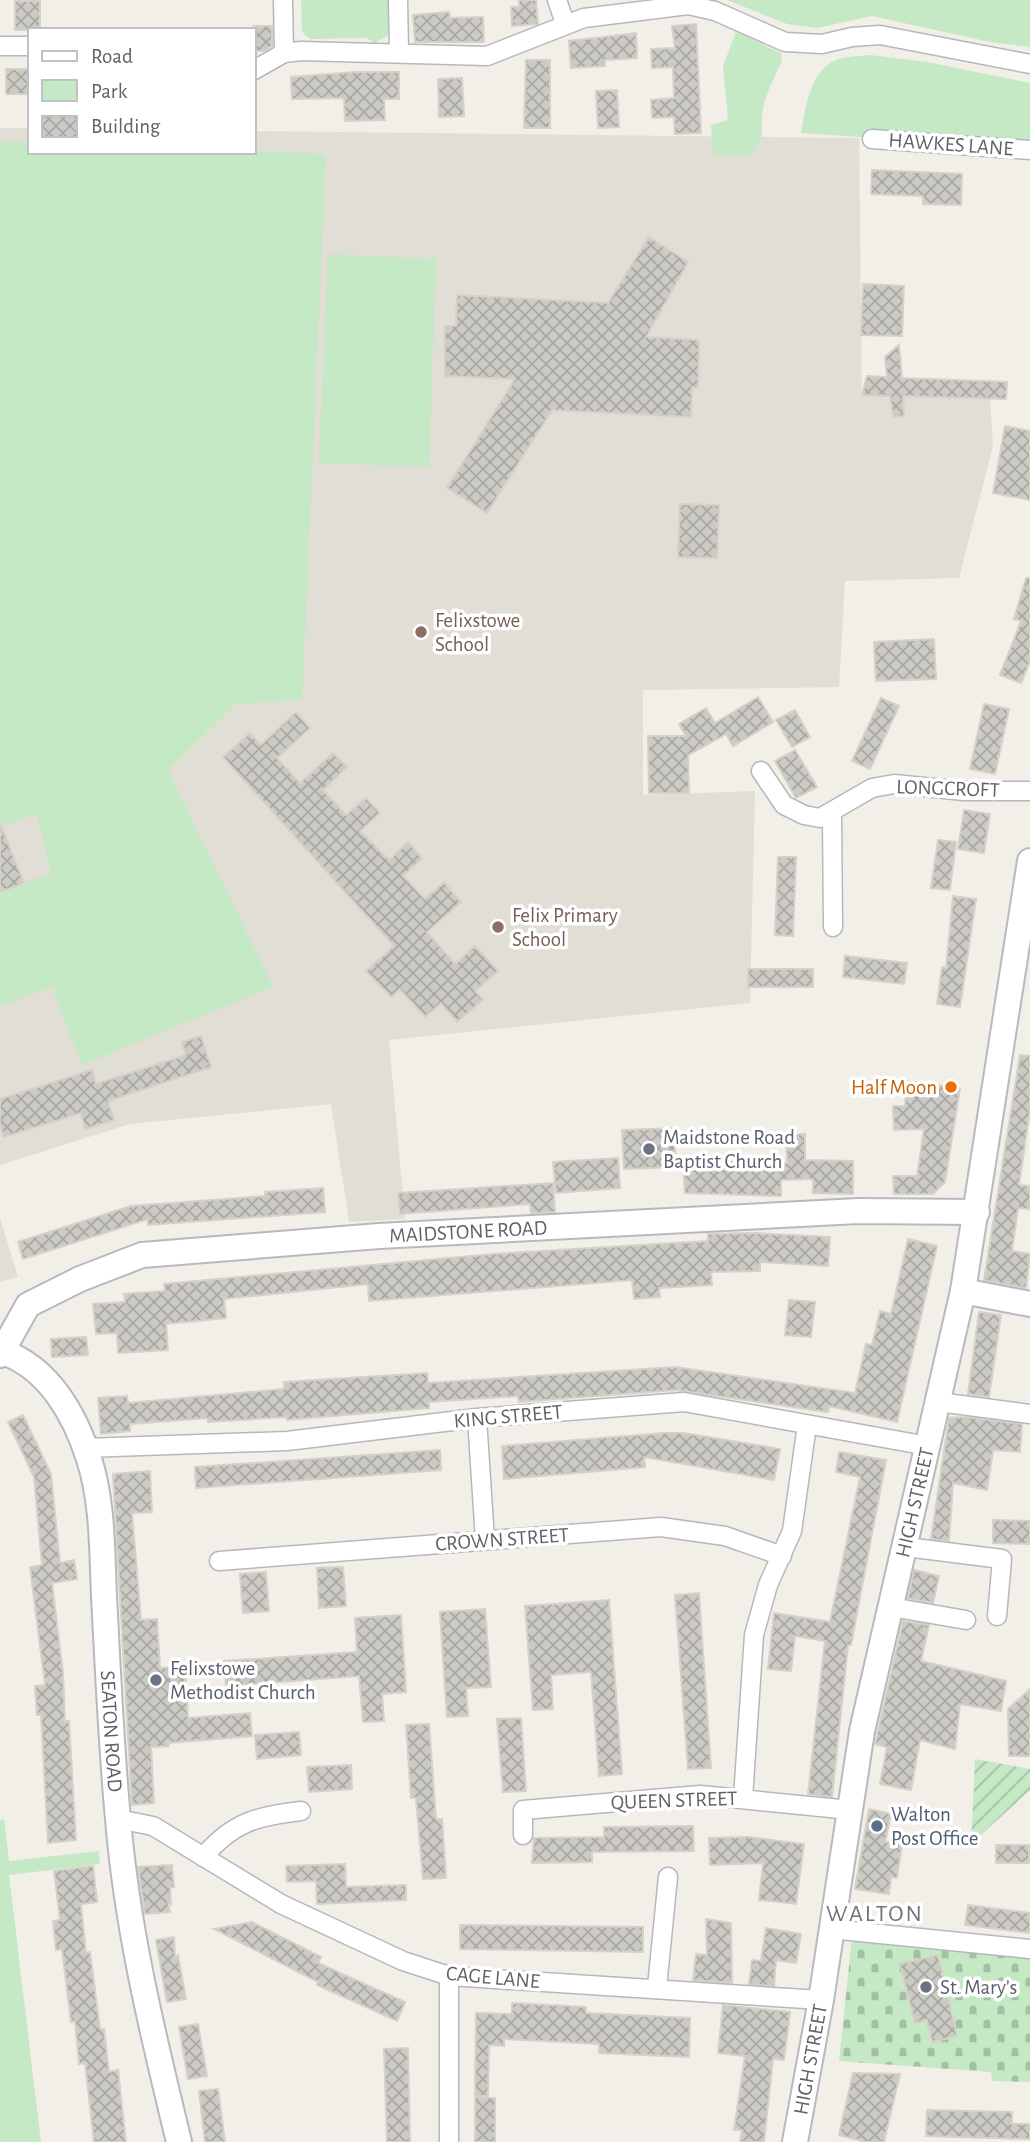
<svg xmlns="http://www.w3.org/2000/svg" width="1030" height="2142" font-family="'Alegreya Sans',sans-serif">
	<style>
		.education { fill: #e1ded6 }
		.green { fill: #c5e8c5 }
		.cemetery { fill: url(#cemetery-stones) }
		.garden { fill: url(#garden-furrows) }
		.building { fill: url(#building-cross-hatch); stroke: #d6d1c6; stroke-width: 2 }
		.lines { fill: none; stroke-linecap: round; stroke-linejoin: round }
		.street-casing { stroke: #b5b8bc; stroke-width: 21 }
		.secondary-casing { stroke: #b6babf; stroke-width: 28 }
		.street { stroke: #fff; stroke-width: 18 }
		.secondary { stroke: #fff; stroke-width: 24 }
		.education-dot { fill: #8d6e63; stroke: #fff; stroke-width: 2.5 }
		.food-dot { fill: #e8710a; stroke: #fff; stroke-width: 2.5 }
		.worship-dot { fill: #6b7280; stroke: #fff; stroke-width: 2.5 }
		.service-dot { fill: #5c6f8a; stroke: #fff; stroke-width: 2.5 }
		.labels { text-anchor: middle; stroke-width: 7; stroke-linejoin: round; paint-order: stroke }
		.street-label { font-size: 21px; fill: #5f6368; stroke: #fff }
		.education-label { font-size: 21px; fill: #785e54; stroke: #fff; text-anchor: start }
		.food-label { font-size: 21px; fill: #c56008; stroke: #fff; text-anchor: end }
		.worship-label { font-size: 21px; fill: #5b616d; stroke: #fff; text-anchor: start }
		.service-label { font-size: 21px; fill: #4e5e75; stroke: #fff; text-anchor: start }
		.quarter-label { font-size: 24px; letter-spacing: 2px; fill: #70757a; stroke: #fff }
	</style>
	<defs>
		<pattern id="cemetery-stones" width="16" height="16" patternUnits="userSpaceOnUse" patternTransform="scale(1.75)"><rect width="16" height="16" fill="#c5e8c5"/><path d="M2 7V4a2 2 0 0 1 4 0v3zM10 15v-3a2 2 0 0 1 4 0v3z" fill="#a3c0a4"/></pattern>
		<pattern id="garden-furrows" width="10" height="10" patternUnits="userSpaceOnUse" patternTransform="scale(1.75)"><rect width="10" height="10" fill="#c5e8c5"/><path d="M-1 1l2-2M0 10L10 0M9 11l2-2" fill="none" stroke="#a3c0a4"/></pattern>
		<pattern id="building-cross-hatch" width="8" height="8" patternUnits="userSpaceOnUse" patternTransform="scale(1.75)"><rect width="8" height="8" fill="#cccac5"/><path d="M0 0l8 8M0 8l8-8" fill="none" stroke="#a9a8a4"/></pattern>
	</defs>
	<rect width="100%" height="100%" fill="#f1efe8"/>
	<path class="education" d="M0,128H30V152H254V131L859,138L862,395L990,398L993,446L959,578L845,581L839,687L643,690V795L755,791L750,1003L389,1040L405,1219L349,1222L331,1104L130,1124L0,1165Z
		M0,1218L18,1277L0,1282Z"/>
	<path class="green" d="M301,0H391L389,35L374,43L367,38L310,39L302,32Z
		M727,0H1030V47L990,42L872,16L817,28L787,24Z
		M736,32L781,53L782,60C776,75 766,92 763,108C759,131 769,132 750,155H713L711,125L728,120L723,66Z
		M870,55L927,62L1030,83V148L801,133C805,109 810,71 836,60C846,56 859,56 870,55Z
		M0,141L30,142V152L254,151L326,154L302,700L235,704L168,770L273,987L82,1065L52,987L0,1006V892L51,873L37,814L0,827Z
		M328,254L436,259L429,467L319,463Z
		M4,1819L9,1861L99,1851L100,1864L9,1875L41,2142H0V1820Z"/>
	<path class="cemetery" d="M852,1938L1030,1953V2082L992,2081L991,2072L839,2061Z"/>
	<path class="garden" d="M975,1759L1030,1769V1790L971,1844Z"/>
	<path class="building" d="M519,0H536L538,24L512,26L511,7H519Z
		M15,1H40V30H15Z
		M449,12L450,18L483,17L484,42H415L413,15Z
		M696,24L701,133L675,134L674,117L652,118L651,100L674,98L673,67L652,68L651,49L675,48L672,26Z
		M254,26H272V46L264,51H254Z
		M636,33L637,58L605,60V66L571,68L569,41Z
		M526,60H550V128H524Z
		M6,69H30V94H6Z
		M355,72H399V99H384L385,120L345,121L344,98L292,99L291,77Z
		M462,78L464,116L439,117L438,79Z
		M617,90L619,127L598,128L596,91Z
		M872,170L962,174L961,205L923,204V196L871,194Z
		M649,237L688,262L646,337L699,340L698,388L692,387L691,417L552,410L487,513L447,488L515,379L445,376V326H456L457,295L608,303Z
		M863,284L904,286L902,336L861,335Z
		M899,345L902,378L1007,382L1006,399L903,396L904,416L893,417L890,396L862,395L867,376L887,377L885,357Z
		M1005,426L1030,431V500L993,493Z
		M680,504L719,505L717,558L678,557Z
		M1026,578H1030V661L1021,683L1000,675L1021,621L1014,619Z
		M934,639L936,679L876,681L874,642Z
		M758,697L773,722L733,746L726,734L688,755L689,793H649L648,736H686L679,724L706,708L715,723Z
		M881,698L899,706L870,769L852,761Z
		M984,704L1009,709L995,774L970,769Z
		M795,710L810,737L792,747L776,720Z
		M296,712L310,728L277,758L300,783L333,753L347,767L323,790L346,815L366,798L380,813L360,831L389,860L408,842L422,858L403,876L425,899L444,882L461,902L427,932L455,964L475,946L498,971L475,991L483,1000L457,1022L441,1003L425,1017L400,989L391,997L366,971L394,946L223,757L250,733L261,745Z
		M795,750L817,787L796,798L775,761Z
		M964,810L990,814L984,853L958,849Z
		M0,823L24,883L0,892Z
		M938,840L956,842L950,890L931,888Z
		M778,857H796L793,936L775,935Z
		M953,896L976,899L960,1007L937,1004L942,967L946,968Z
		M845,956L907,963L904,984L843,977Z
		M748,969H813V987H748Z
		M201,1036L211,1067L108,1101L114,1120L85,1129L81,1113L4,1137L0,1126V1099L92,1070L96,1084L186,1055L182,1042Z
		M1020,1055L1030,1056V1110L1019,1185L1030,1186V1209L1018,1208L1012,1251L1030,1254L1026,1288L984,1280Z
		M906,1081L960,1088L945,1182L933,1194H894L893,1176H917L924,1129L894,1130L893,1106H905Z
		M674,1128L676,1167L624,1169L622,1130Z
		M805,1134V1160L853,1161V1194L813,1193V1179L781,1180V1196L685,1193L683,1161L787,1163L786,1135Z
		M618,1158L620,1188L556,1193L553,1162Z
		M553,1183L555,1212L531,1213L530,1204L400,1214L398,1193Z
		M323,1188L325,1212L148,1225V1219L23,1259L18,1242L131,1206L265,1196V1192Z
		M754,1233L830,1237L828,1266L760,1262V1271L711,1272L712,1285L659,1288L660,1297L634,1299L632,1280L369,1301L368,1284L224,1299L226,1318L166,1324L168,1350L118,1353L117,1333L96,1334L93,1304L125,1302L124,1294L165,1291L164,1284L493,1254L708,1241V1234Z
		M908,1239L937,1246L897,1422L829,1406L828,1412L676,1390L519,1402L518,1396L429,1402V1408L287,1420V1417L208,1422V1418L130,1424V1431L101,1434L98,1398L127,1396L128,1403L284,1389V1382L427,1373L428,1383L675,1367L855,1393L866,1344L872,1345L880,1311L891,1314Z
		M789,1300L815,1302L811,1337L785,1335Z
		M979,1312L1001,1315L989,1397L968,1394Z
		M86,1337L88,1355L52,1357L51,1339Z
		M23,1415L51,1474L60,1563L74,1560L77,1579L52,1583L63,1673L65,1721H69L76,1840L48,1843L41,1715H37L35,1686L45,1685L30,1567L42,1565L34,1477L8,1422Z
		M965,1417L1022,1424L1020,1452L993,1450L987,1490L953,1483L949,1541L931,1539L949,1418Z
		M664,1433H684L780,1449L774,1480L644,1457L645,1467L504,1479L502,1446Z
		M440,1450L441,1470L196,1488L195,1467Z
		M839,1452L886,1460L851,1645H848L832,1797L808,1794L825,1641L795,1636L791,1671L768,1669L774,1613L830,1622L860,1477L836,1472Z
		M150,1471L152,1512L132,1513L141,1620L157,1619L160,1668L185,1666L188,1718L250,1713L252,1736L168,1743L169,1746L151,1747L154,1803L132,1805L113,1474Z
		M993,1520L1030,1521V1544L993,1543Z
		M343,1567L346,1606L319,1608L317,1568Z
		M914,1570L939,1576L933,1603L908,1598Z
		M266,1572L269,1611L243,1613L240,1574Z
		M699,1593L711,1768L688,1769L675,1595Z
		M609,1600L622,1774L599,1776L591,1672L551,1675L553,1709L533,1710L525,1606Z
		M485,1609L491,1687L466,1688L468,1716L447,1717L440,1612Z
		M401,1615L406,1692L382,1694L384,1721L363,1722L359,1676L226,1686L224,1661L357,1652L355,1618Z
		M903,1621L929,1625L921,1661L1006,1681L1001,1711L960,1704L955,1749L920,1740L911,1790L880,1784L887,1747L875,1744Z
		M1030,1689V1756H1009L1008,1709Z
		M521,1718L526,1791L503,1792L497,1719Z
		M429,1724L436,1819H442L446,1878L423,1879L416,1798H411L406,1725Z
		M299,1732L301,1755L257,1759L255,1735Z
		M351,1765L352,1789L309,1792L307,1767Z
		M869,1809L891,1814L885,1842L902,1844L897,1878L891,1877L889,1894L855,1889Z
		M693,1826L694,1851L592,1852V1862L532,1863L534,1838L604,1837V1827Z
		M749,1837L804,1844L796,1904L759,1900L763,1863L710,1865L709,1838Z
		M996,1845H1029V1863H996Z
		M345,1864L346,1887L406,1885V1900L317,1904L316,1881L287,1882L286,1866Z
		M172,1865L174,1887H170L171,1904L168,1902L170,1912L145,1914L138,1867Z
		M93,1866L97,1902L81,1904L86,1953L90,1952L100,2029H104L109,2072L118,2070L126,2142H94L85,2063L79,2064L75,2021L71,2022L62,1949L56,1950L53,1921L60,1920L54,1871Z
		M968,1905L1030,1913V1933L965,1925Z
		M706,1919L731,1923L732,1983L693,1980L696,1954L707,1955Z
		M252,1922L321,1957L318,1963L405,2002L397,2021L317,1985L318,1982L214,1929Z
		M460,1925L643,1927V1952L460,1949Z
		M766,1928L801,1934L796,1963L776,1960L774,1986L749,1984L752,1960L761,1961Z
		M174,1937L175,1958L178,1955L186,1999L167,2002L156,1940Z
		M938,1955L957,2036L932,2042L927,2020L915,2023L900,1964Z
		M512,2003L586,2007V2013L690,2018L689,2057L599,2053V2044L504,2039V2046L489,2045L488,2096L475,2095L476,2013L512,2014Z
		M723,2005L790,2012L784,2060L773,2059L764,2142H740L742,2130H734L745,2056L718,2053Z
		M198,2024L207,2076L188,2079L179,2027Z
		M408,2048L410,2142H387L384,2049Z
		M853,2073L900,2074L884,2142H866L839,2135Z
		M218,2089L225,2142H205L199,2091Z
		M475,2097L495,2098V2142H475Z
		M927,2110L1012,2112V2124H1030V2139L926,2136Z"/>
	<g class="lines">
		<g class="street-casing">
			<path id="street" d="M283,0L284,53
				M398,0L399,51
				M557,0L565,23
				M0,46H30
				M254,70L284,53L301,51L487,56L584,18L688,5L715,11L785,42L822,44L852,37L880,35L1030,64
				M872,139L1030,150
				M761,771L784,805L804,815L820,818L872,788L894,784L964,791H1030
				M832,814L833,927
				M938,1402L1030,1414
				M477,1418L485,1540
				M85,1448L287,1441L477,1418L684,1402L928,1446
				M906,1547L1002,1559L997,1616
				M219,1561L661,1527L725,1536L782,1556
				M891,1607L966,1620
				M743,1798L754,1635L768,1585L792,1531L807,1425
				M118,1819L153,1826L281,1904L403,1961L449,1976L821,2000
				M523,1835V1810L700,1795L850,1810
				M203,1857C233,1822 257,1816 301,1811
				M830,1929L1030,1949
				M449,1976V2142
				M657,1987L668,1877"/>
		</g>
		<g class="secondary-casing">
			<g id="secondary">
				<path d="M963,1291L1030,1304"/>
				<path id="s1" d="M3,1352C49,1368 75,1415 89,1459C103,1502 102,1552 104,1596C108,1670 111,1745 118,1819C127,1929 153,2035 179,2142"/>
				<path id="s2" d="M0,1355L28,1305L80,1279L142,1255L379,1236L858,1211L977,1212"/>
				<path id="s3" d="M795,2142L821,2000L862,1731L963,1291L1030,861"/>
			</g>
		</g>
		<use href="#street" class="street"/>
		<use href="#secondary" class="secondary"/>
	</g>
	<g class="education-dot">
		<circle cx="421" cy="632" r="7"/>
		<circle cx="498" cy="927" r="7"/>
	</g>
	<circle class="food-dot" cx="951" cy="1087" r="7"/>
	<g class="worship-dot">
		<circle cx="649" cy="1149" r="7"/>
		<circle cx="156" cy="1680" r="7"/>
		<circle cx="926" cy="1987" r="7"/>
	</g>
	<circle class="service-dot" cx="877" cy="1826" r="7"/>
	<g class="labels">
		<g class="street-label">
			<text transform="translate(951 144) rotate(4)" y="7">HAWKES LANE</text>
			<text transform="translate(948 788) rotate(2)" y="7">LONGCROFT</text>
			<text dy="7" stroke="none"><textPath href="#s2" startOffset="509">MAIDSTONE ROAD</textPath></text>
			<text transform="translate(508 1416) rotate(-5)" y="7">KING STREET</text>
			<text dy="7" stroke="none"><textPath href="#s3" startOffset="651">HIGH STREET</textPath></text>
			<text transform="translate(502 1539) rotate(-4)" y="7">CROWN STREET</text>
			<text dy="7" stroke="none"><textPath href="#s1" startOffset="416">SEATON ROAD</textPath></text>
			<text transform="translate(674 1800) rotate(-2)" y="7">QUEEN STREET</text>
			<text transform="translate(493 1977) rotate(5)" y="7">CAGE LANE</text>
			<text dy="7" stroke="none"><textPath href="#s3" startOffset="84">HIGH STREET</textPath></text>
		</g>
		<g class="education-label">
			<text x="435" y="627">Felixstowe<tspan x="435" dy="24">School</tspan></text>
			<text x="512" y="922">Felix Primary<tspan x="512" dy="24">School</tspan></text>
		</g>
		<g class="food-label">
			<text x="937" y="1094">Half Moon</text>
		</g>
		<g class="worship-label">
			<text x="663" y="1144">Maidstone Road<tspan x="663" dy="24">Baptist Church</tspan></text>
			<text x="170" y="1675">Felixstowe<tspan x="170" dy="24">Methodist Church</tspan></text>
			<text x="940" y="1994">St. Mary’s</text>
		</g>
		<g class="service-label">
			<text x="891" y="1821">Walton<tspan x="891" dy="24">Post Office</tspan></text>
		</g>
		<g class="quarter-label">
			<text x="875" y="1921">WALTON</text>
		</g>
	</g>
	<rect x="28" y="28" width="228" height="126" fill="#ffffff" stroke="#bfc1c3" stroke-width="2"/>
	<rect x="42" y="51" width="35" height="10" fill="#ffffff" stroke="#bfc1c3" stroke-width="2"/>
	<text x="91" y="63" font-size="21" fill="#5f6368">Road</text>
	<rect x="42" y="80" width="35" height="21" fill="#c5e8c5" stroke="#bfc1c3" stroke-width="2"/>
	<text x="91" y="98" font-size="21" fill="#5f6368">Park</text>
	<rect x="42" y="116" width="35" height="21" fill="url(#building-cross-hatch)" stroke="#bfc1c3" stroke-width="2"/>
	<text x="91" y="133" font-size="21" fill="#5f6368">Building</text>
</svg>
